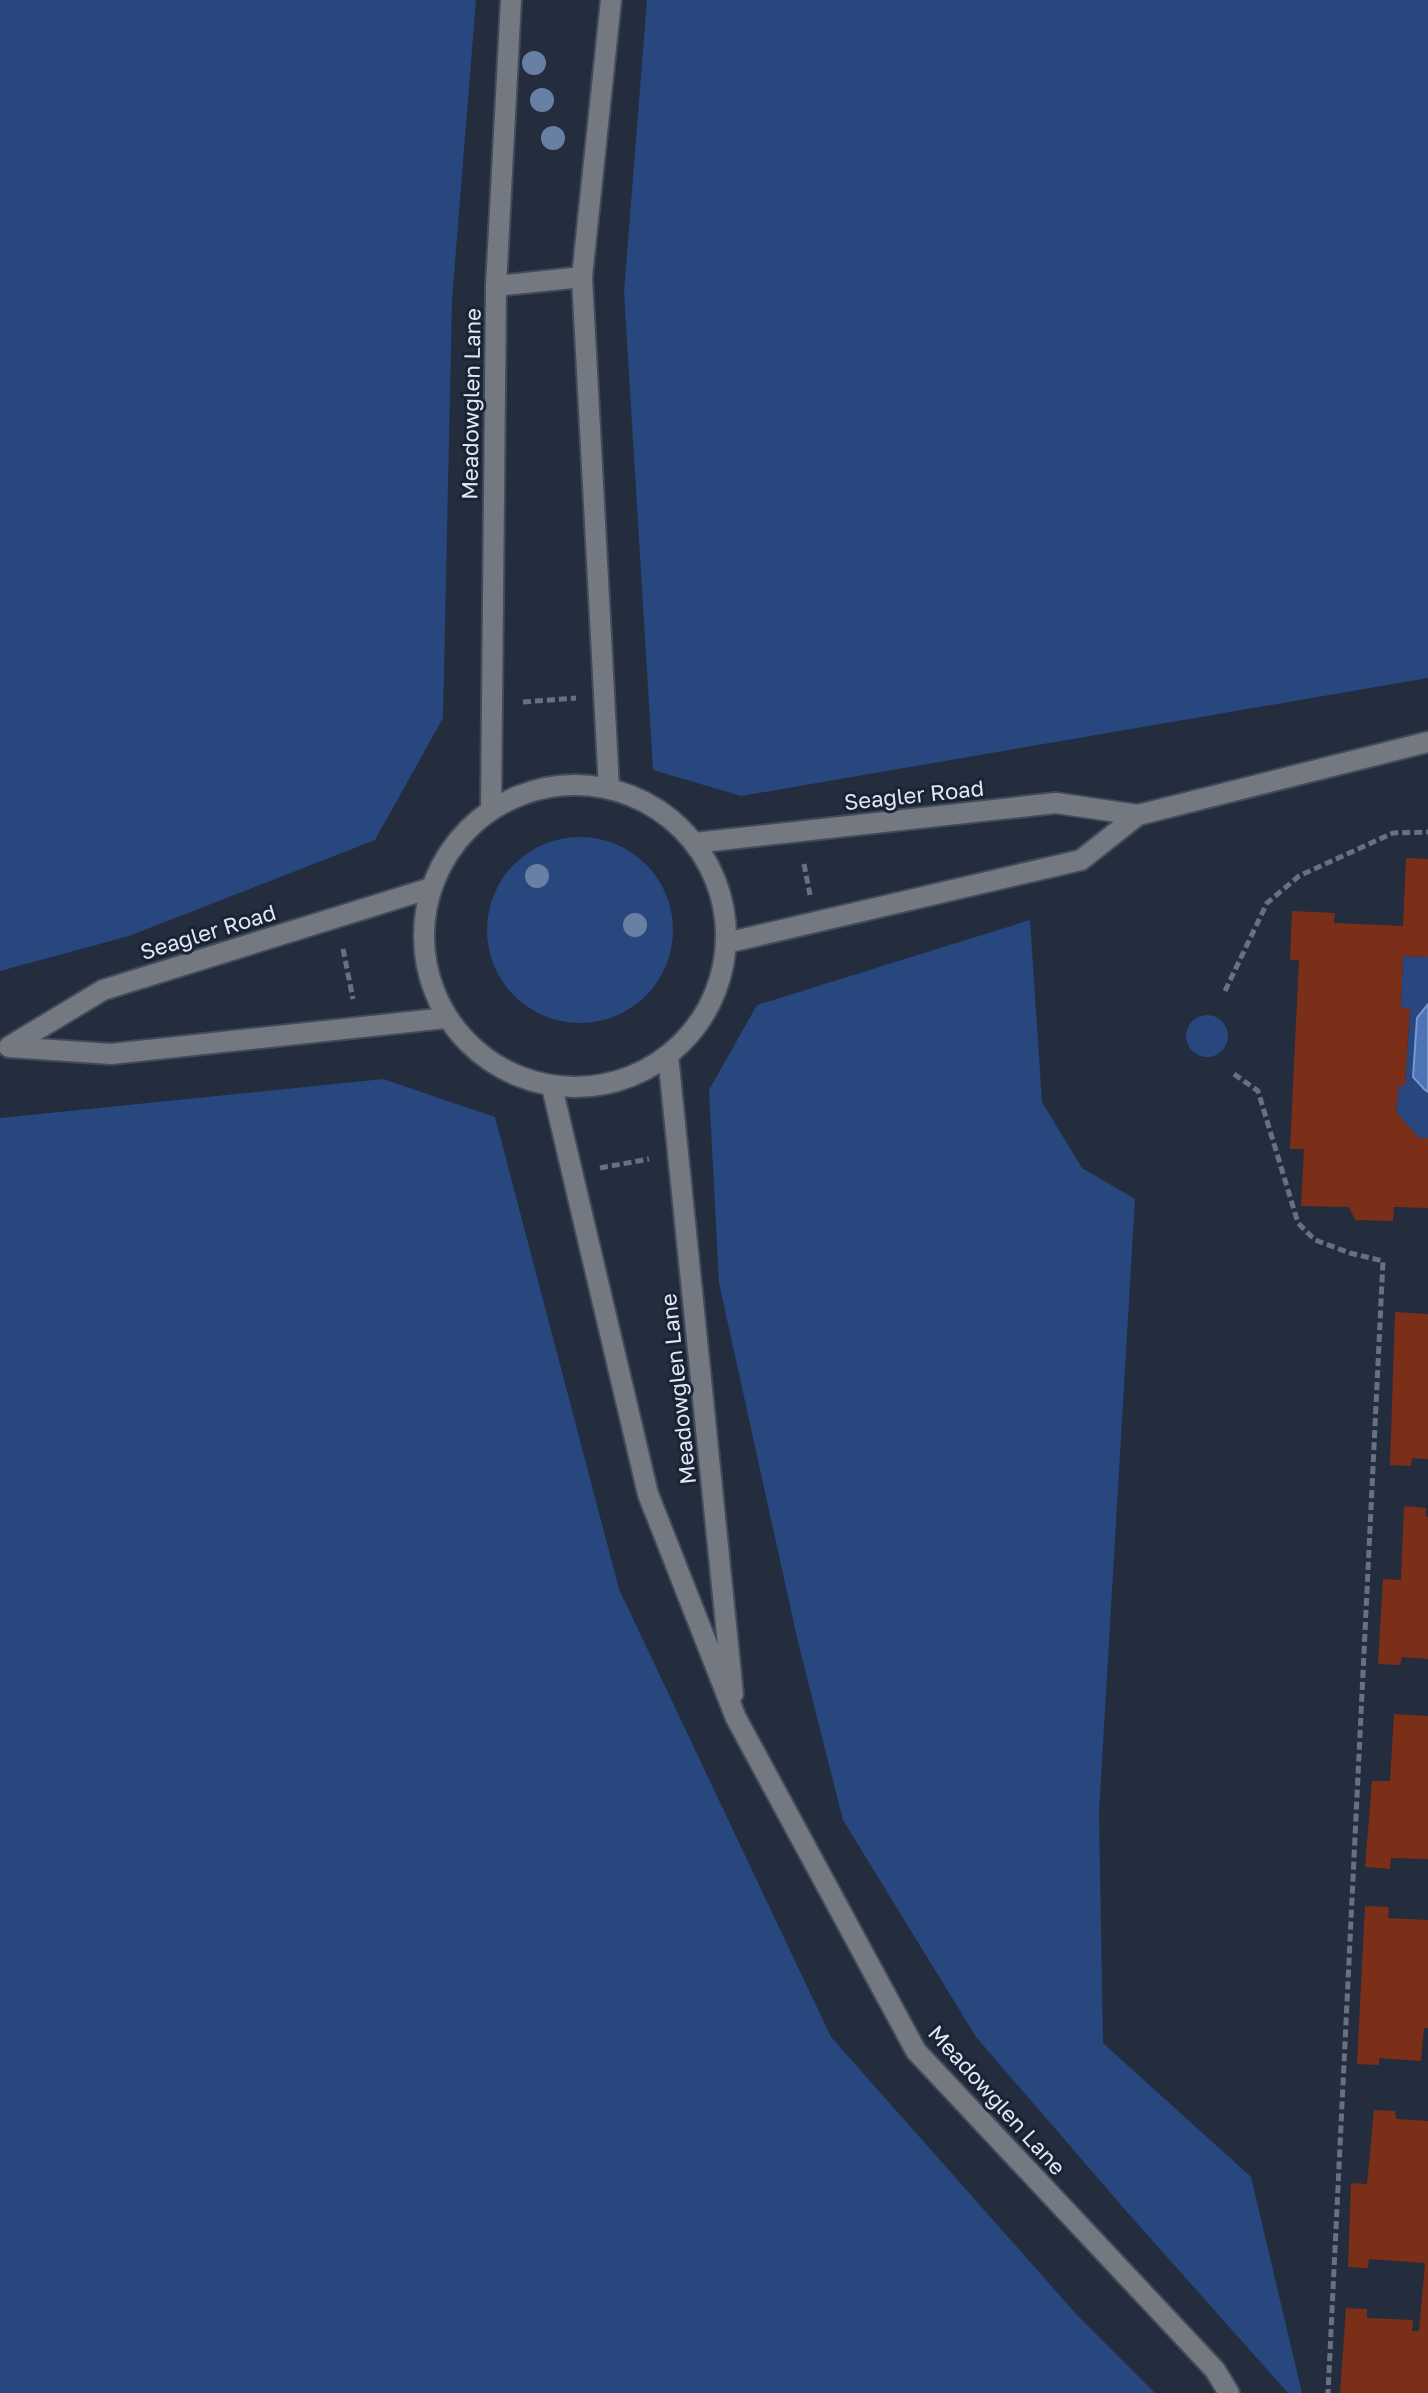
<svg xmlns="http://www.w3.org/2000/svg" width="1428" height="2393" font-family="'Golos Text',sans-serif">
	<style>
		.green { fill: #27477e }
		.water { fill: #4d74b6; stroke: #7997c8; stroke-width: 2 }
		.building { fill: #7c2f18 }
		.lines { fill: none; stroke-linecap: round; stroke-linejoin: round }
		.minor-casing { stroke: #414b5a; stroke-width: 24 }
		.path { stroke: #687180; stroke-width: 5; stroke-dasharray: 8 4; stroke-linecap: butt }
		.minor { stroke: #737881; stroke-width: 20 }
		.tree { fill: #6980a5 }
		.labels { text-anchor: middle; stroke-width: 6; stroke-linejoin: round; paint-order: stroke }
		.street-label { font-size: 22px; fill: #e1e8f3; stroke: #1a2333 }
	</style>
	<rect width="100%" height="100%" fill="#232d3d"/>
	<path class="green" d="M0,0H476L452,300L443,718L375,840L129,936L0,971Z
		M647,0H1428V678L741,796L653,770L624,292Z
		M487 930a93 93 0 1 1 186 0a93 93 0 1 1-186 0Z
		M1030,920L1042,1102L1082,1168L1135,1199L1099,1812L1103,2043L1251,2177L1302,2393H1288L1127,2212L976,2037L843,1820L798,1642L719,1283L709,1090L757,1005Z
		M1403,956L1428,957V1138H1419L1396,1112L1399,1085H1405L1410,1010L1401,1008Z
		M1186 1036a21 21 0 1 1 42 0a21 21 0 1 1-42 0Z
		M383,1079L495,1117L619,1589L831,2037L1077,2315L1155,2393H0V1118Z"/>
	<path class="water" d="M1428,1004V1092L1424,1089L1413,1077L1417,1018Z"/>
	<path class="building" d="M1406,858L1428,859V957L1403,956L1401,1008L1410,1009L1405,1086L1399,1085L1396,1112L1419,1138H1428V1208L1394,1207L1393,1221L1355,1220L1349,1207L1301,1206L1304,1149H1290L1299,960H1290L1292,911L1335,913L1334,923L1403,926Z
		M1395,1312L1428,1314V1459L1412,1458L1411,1466L1390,1465Z
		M1404,1506L1426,1508V1516L1428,1517V1659L1402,1657L1400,1665L1378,1664L1383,1579L1401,1580Z
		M1394,1714L1428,1716V1859L1391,1858L1390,1869L1365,1867L1372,1781H1390Z
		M1365,1906L1389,1907L1388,1918L1428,1920V2028H1424L1421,2061L1379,2058V2065L1357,2064Z
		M1374,2110L1395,2111L1396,2119L1428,2121V2393H1340L1346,2308L1367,2309V2318L1413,2320L1412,2331H1419L1425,2263L1369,2259L1368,2268L1348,2267L1351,2183L1367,2184Z"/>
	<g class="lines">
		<g class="minor-casing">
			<path id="minor" d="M496,286L582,277
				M424 936a151 151 0 1 1 302 0a151 151 0 1 1-302 0Z
				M609,788L582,277L611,0
				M491,810L496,286L511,0
				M694,843L1056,803L1138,815L1428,742
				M726,943L1081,860L1138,815
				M10,1046L103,990L431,888
				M9,1047L111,1054L446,1018
				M668,1055L733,1694
				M552,1087L648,1494L736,1718L916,2051L1215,2370L1229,2393"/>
		</g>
		<path class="path" d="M523,702L576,698
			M804,864L810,895
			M343,949L353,999
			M1225,991L1267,903L1299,876L1393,833L1428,832
			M1234,1074L1258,1091L1298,1223L1315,1240L1350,1253L1383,1261L1328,2393
			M600,1168L649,1159"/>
		<use href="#minor" class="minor"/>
	</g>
	<g class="tree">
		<circle cx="534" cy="63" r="12"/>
		<circle cx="542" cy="100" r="12"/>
		<circle cx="553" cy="138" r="12"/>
		<circle cx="537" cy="876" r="12"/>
		<circle cx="635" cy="925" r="12"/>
	</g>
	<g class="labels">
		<g class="street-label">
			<text transform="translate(471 404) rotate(-89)" y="8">Meadowglen Lane</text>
			<text transform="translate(914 795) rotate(-6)" y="8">Seagler Road</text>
			<text transform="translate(208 932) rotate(-17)" y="8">Seagler Road</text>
			<text transform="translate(678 1389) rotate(-96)" y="8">Meadowglen Lane</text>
			<text transform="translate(997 2100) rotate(48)" y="8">Meadowglen Lane</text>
		</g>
	</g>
</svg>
